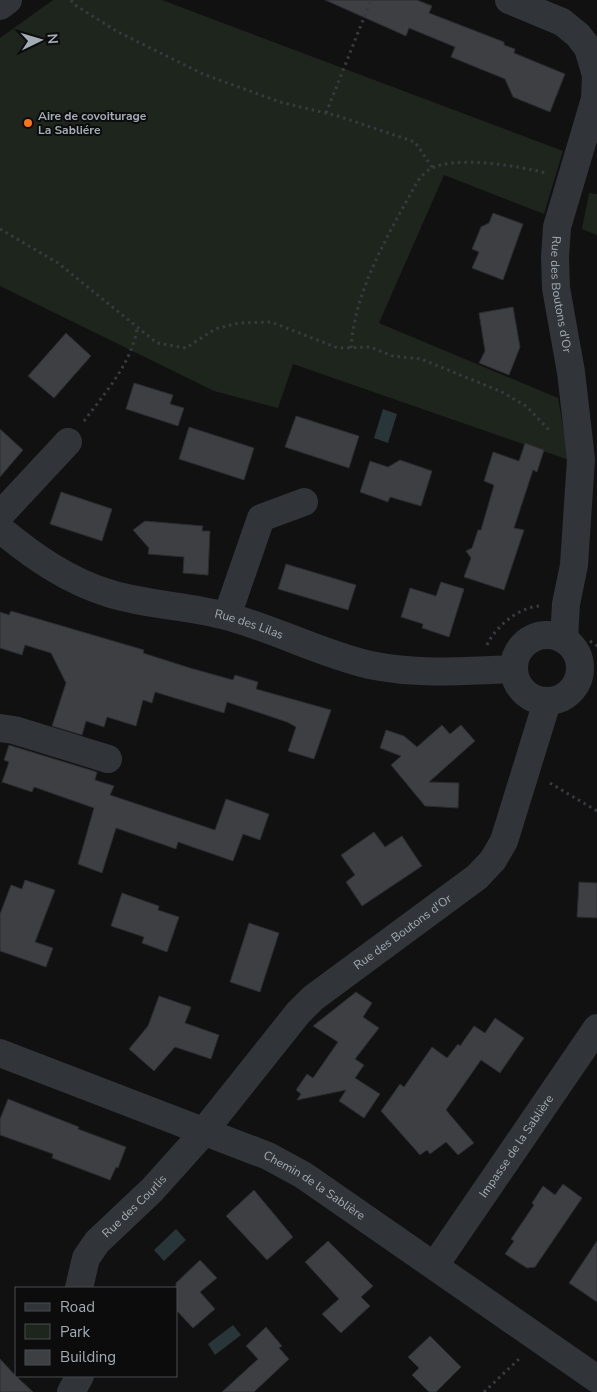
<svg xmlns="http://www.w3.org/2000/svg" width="597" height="1392" font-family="'Nunito Sans',sans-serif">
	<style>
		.green { fill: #1e251d }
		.water { fill: #283639 }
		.building { fill: #3d3f42; stroke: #2a2c2f }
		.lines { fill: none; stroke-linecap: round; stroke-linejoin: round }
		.path { stroke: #373b3f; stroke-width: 3; stroke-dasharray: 2.5 4; stroke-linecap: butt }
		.minor { stroke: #313438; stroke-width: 28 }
		.poi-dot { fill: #ff731c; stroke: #0c0c0d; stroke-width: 2 }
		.labels { text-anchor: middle; stroke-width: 4; stroke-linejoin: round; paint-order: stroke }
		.poi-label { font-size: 12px; font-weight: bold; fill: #a1acb4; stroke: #0c0c0d; text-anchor: start }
		.street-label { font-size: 12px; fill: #a1acb4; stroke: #0c0c0d }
	</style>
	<rect width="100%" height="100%" fill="#111112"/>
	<path class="green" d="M53,0H162L563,151L544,214L444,175L379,323L558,398L569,460L293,364L278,408L214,391L0,286V38Z
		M589,193L597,194V235L582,229Z"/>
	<path class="water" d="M383,409L397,414L388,443L374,438Z
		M176,1229L186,1240L164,1261L154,1250Z
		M233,1325L241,1335L215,1355L208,1344Z"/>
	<path class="building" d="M325,0H417L432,6L429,13L504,42V45L515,49L514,53L565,74L550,112L513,97L505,79L451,57L455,47L409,28L406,36Z
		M493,213L523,224L503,280L472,268L479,252L472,249L481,227L489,223Z
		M513,307L520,347L509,375L479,363L485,351L479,313Z
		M66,333L91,356L54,398L28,376Z
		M134,383L173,395L170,404L184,408L178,426L126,409Z
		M296,416L359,436L349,468L285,447Z
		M189,427L254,448L244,480L179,459Z
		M0,429L23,450L0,477Z
		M525,443L544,450L537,472L533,470L514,528L524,530L504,590L464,577L471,558L466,551L472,548L478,530H481L494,485L484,481L493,452L519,461Z
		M400,460L432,471L421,506L390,497L388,502L360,492L370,461L388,467Z
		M61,492L112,509L102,541L50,524Z
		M145,521L203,526L202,531H210L208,575L183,573L184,557L148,554L149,548L133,530Z
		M286,564L356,585L348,610L278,589Z
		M441,582L464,589L449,637L422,628L423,624L401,617L410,588L436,596Z
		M11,611L144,650L143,653L190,668L233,680L235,675L258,682L256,689L331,710L314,759L288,751L296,727L287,722L227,702L224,713L155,692L152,703L143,700L136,726L107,717L104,727L86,721L82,735L52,726L66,683L51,653L25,645L22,655L0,648V612L9,615Z
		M442,725L450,734L461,725L475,741L429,782L459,783L458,808L425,806L391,765L401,756L380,748L386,730L404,736L417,747Z
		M9,745L97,772L95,780L114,786L110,795L215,830L226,799L269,814L260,840L243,834L233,861L178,842L176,849L116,828L102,873L78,864L94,808L34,787L32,792L2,782L9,762L4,760Z
		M374,832L385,847L402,836L422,866L362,906L346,882L355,875L341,855Z
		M25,880L55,890L35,942L53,948L46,967L0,951V914L11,885L22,889Z
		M579,882L597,883V918L577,917Z
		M122,893L159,906L158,910L179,917L167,952L142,943L144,937L111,926Z
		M249,923L279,933L260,992L230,982Z
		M356,992L372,1003L363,1017L379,1028L355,1059L364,1065L355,1078L380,1094L364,1118L339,1101L346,1090L297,1100L301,1094L296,1090L307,1074L313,1078L338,1042L313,1026Z
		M159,996L191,1007L185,1023L219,1035L211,1059L175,1047L154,1071L129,1049L148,1026Z
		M495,1018L524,1038L500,1073L481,1060L446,1110L474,1143L458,1155L446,1142L430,1154L427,1150L420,1155L381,1111L400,1084L404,1087L432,1047L447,1058L458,1044L460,1046L474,1026L485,1033Z
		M8,1099L79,1127L78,1129L126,1147L118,1168L116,1167L110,1180L52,1158L53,1154L0,1135V1119Z
		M563,1184L582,1198L535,1267L527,1268L505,1254L514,1241L511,1239L534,1205L532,1203L543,1186L555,1195Z
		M254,1190L293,1237L267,1260L226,1216Z
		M328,1241L373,1286L361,1297L370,1306L341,1333L322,1314L339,1299L305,1262Z
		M597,1241V1302L569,1283Z
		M200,1260L217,1278L200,1292L215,1309L193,1328L176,1310V1283Z
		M266,1327L282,1346L279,1348L289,1359L254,1392H222L258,1359L246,1346Z
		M430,1336L461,1367L436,1392H429L412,1375L419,1368L408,1357Z
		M0,1359L16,1376L33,1392H0Z"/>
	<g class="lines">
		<path class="path" d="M71,0L75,5L118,32L203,74L280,102L338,116L415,142L432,167
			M326,113L371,0
			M0,229L58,263L157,343L186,348L215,329L238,323L271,322L338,348L370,347L393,356L421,359L502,392L526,406L550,431
			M351,348C355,288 389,234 417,182C421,177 425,172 430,169C455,155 519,166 546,173
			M84,421C105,393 131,364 137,329
			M590,641L597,646
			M487,645C496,626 519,607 540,606
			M550,783L597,811
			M484,1392L520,1358"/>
		<g class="minor">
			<path id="s1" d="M509,0L562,22L578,35L588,48L596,75L595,99L557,227L555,257L556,288L571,372L581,459L574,565L566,604L564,639"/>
			<path d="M0,6L8,0"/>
			<path d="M0,515L68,442"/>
			<path id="s2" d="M0,529C34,557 68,581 111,594C148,605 188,606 226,616C275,629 322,654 370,665C418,675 466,671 514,669"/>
			<path d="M227,616L261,518L304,502"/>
			<circle cx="547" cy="668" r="33"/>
			<path d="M0,728L14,730L108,759"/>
			<path id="s3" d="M0,1053L268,1156L303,1175L597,1379"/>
			<path id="s4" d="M435,1265L597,1028"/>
			<path id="s5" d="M79,1288L86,1258L97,1242L152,1190L196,1141L298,1013L313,998L477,877L493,860L504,841L547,702"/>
			<path d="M71,1392L80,1376"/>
		</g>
	</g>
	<circle class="poi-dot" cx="28" cy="123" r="5"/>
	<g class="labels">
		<g class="poi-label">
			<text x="38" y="120">Aire de covoiturage<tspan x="38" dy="14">La Sabliére</tspan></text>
		</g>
		<g class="street-label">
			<text dy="4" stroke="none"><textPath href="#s1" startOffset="348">Rue des Boutons d'Or</textPath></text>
			<text dy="4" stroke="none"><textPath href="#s2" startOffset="271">Rue des Lilas</textPath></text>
			<text dy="4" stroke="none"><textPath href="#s5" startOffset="488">Rue des Boutons d'Or</textPath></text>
			<text dy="4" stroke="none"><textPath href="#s4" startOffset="144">Impasse de la Sablière</textPath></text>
			<text dy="4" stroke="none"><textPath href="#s3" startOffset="342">Chemin de la Sablière</textPath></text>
			<text dy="4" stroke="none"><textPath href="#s5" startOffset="102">Rue des Courlis</textPath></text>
		</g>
	</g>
	<rect x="15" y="1287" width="162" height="90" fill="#0c0c0d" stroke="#484c50"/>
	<rect x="25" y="1303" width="25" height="8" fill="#313438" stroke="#484c50"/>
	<text x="60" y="1312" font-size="15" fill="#a1acb4">Road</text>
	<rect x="25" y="1324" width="25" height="15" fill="#1e251d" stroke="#484c50"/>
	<text x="60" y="1337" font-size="15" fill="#a1acb4">Park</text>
	<rect x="25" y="1350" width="25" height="15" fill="#3d3f42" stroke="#484c50"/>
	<text x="60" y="1362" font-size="15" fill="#a1acb4">Building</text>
	<g transform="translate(40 40) rotate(85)" stroke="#0c0c0d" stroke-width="4" paint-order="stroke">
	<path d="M0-4L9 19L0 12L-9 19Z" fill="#a1acb4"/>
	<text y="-8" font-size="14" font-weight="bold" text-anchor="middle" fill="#a1acb4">N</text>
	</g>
</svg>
